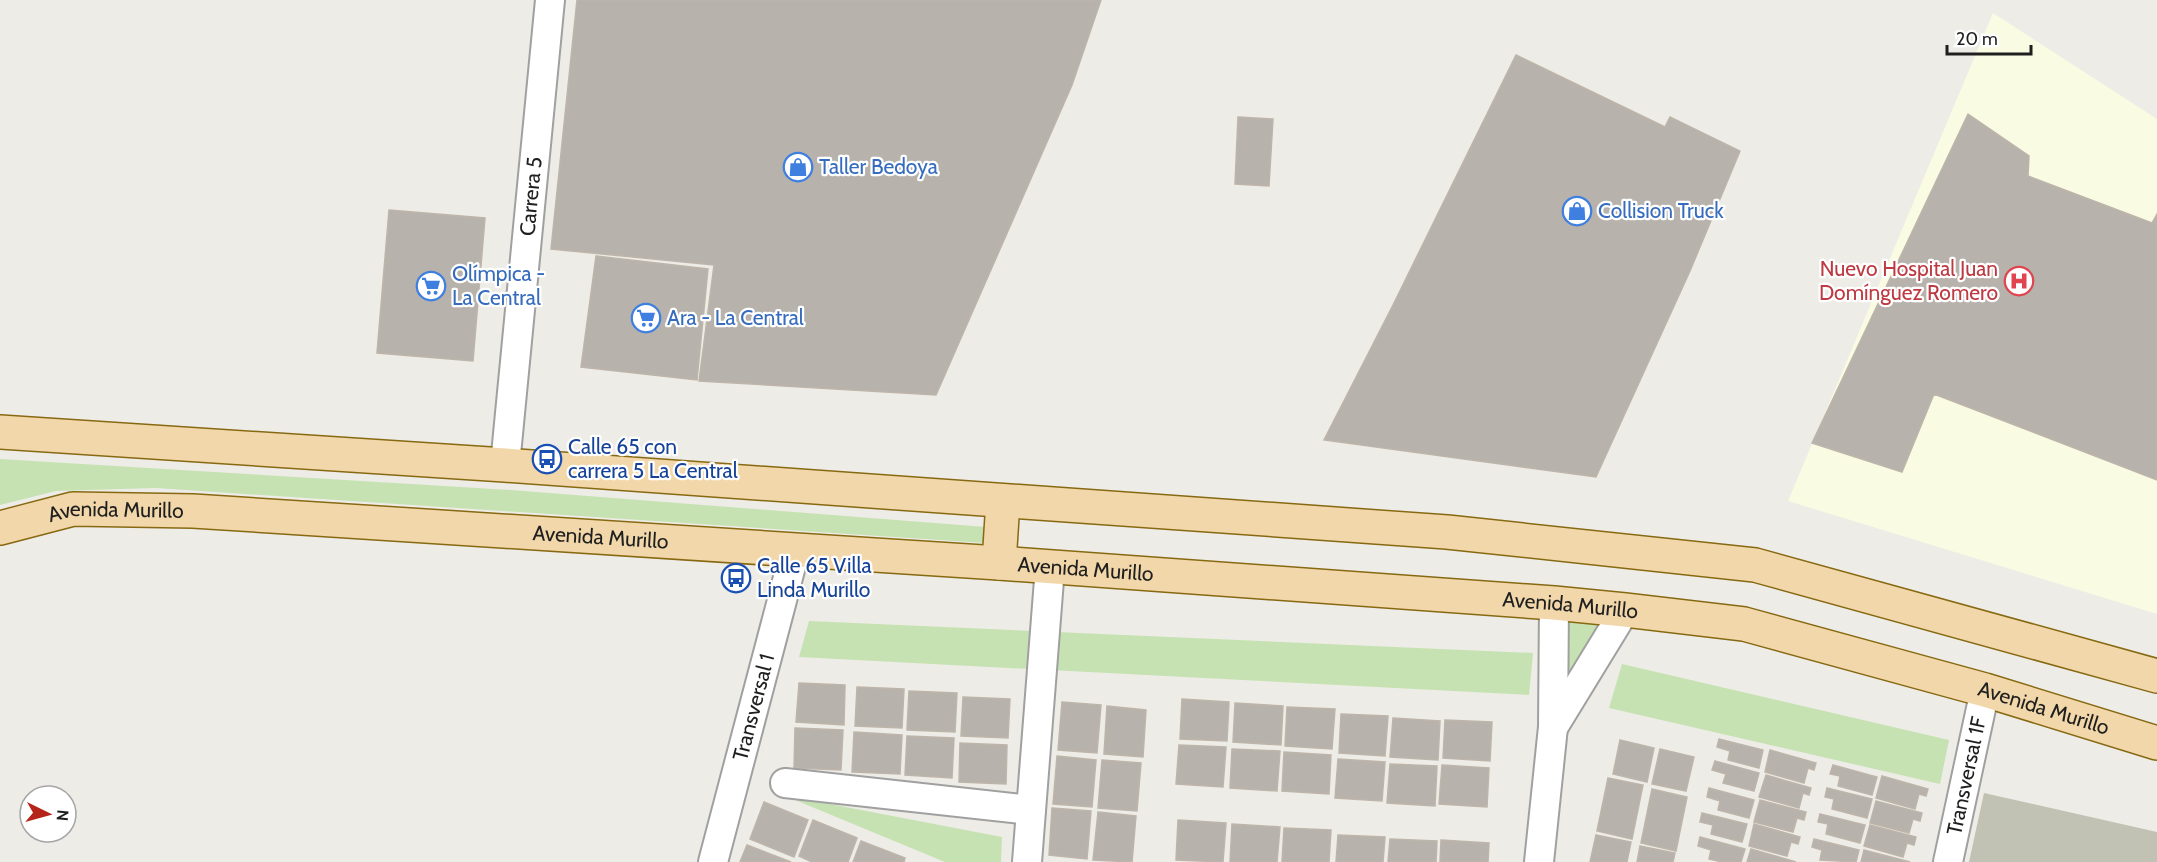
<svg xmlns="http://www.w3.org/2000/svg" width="2157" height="862" font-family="Cabin,sans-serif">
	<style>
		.education { fill: #f9fbe2 }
		.construction { fill: #c1c2b3 }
		.grass { fill: #c6e2b2 }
		.building { fill: #b7b2ac; stroke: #beb5aa; stroke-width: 1.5 }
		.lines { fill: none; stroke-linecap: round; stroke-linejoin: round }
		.minor-casing { stroke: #a0a0a0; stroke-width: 32 }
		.major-casing { stroke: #876912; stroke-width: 36 }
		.minor { stroke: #fff; stroke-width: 28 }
		.major { stroke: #f1d7a9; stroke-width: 33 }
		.labels { text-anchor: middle; stroke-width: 4.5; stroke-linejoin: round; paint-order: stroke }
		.shop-label { font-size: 21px; fill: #366cbe; stroke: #fff; text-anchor: start }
		.street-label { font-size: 21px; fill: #1f1f1f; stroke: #fff }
		.health-label { font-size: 21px; fill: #be3a42; stroke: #fff; text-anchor: end }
		.transit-label { font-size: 21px; fill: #164399; stroke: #fff; text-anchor: start }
	</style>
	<rect width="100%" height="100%" fill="#eeece6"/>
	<path class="education" d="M1993,13L2157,119V614L1788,501Z"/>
	<path class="construction" d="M1984,793L2157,832V862H1969Z"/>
	<path class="grass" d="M0,459L511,490L986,527L985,543L156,488L56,491L0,505Z
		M1567,616L1608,621L1560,710Z
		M809,621L1533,653L1529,695L799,657Z
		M1622,664L1949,740L1940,784L1609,708Z
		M783,795L1002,837L1001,862H945Z"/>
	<path class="building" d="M577,0H1101L1072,85L936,395L699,381L714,265L551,249Z
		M1516,55L1665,127L1670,117L1740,151L1690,271L1596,477L1324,440L1393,305Z
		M1968,114L2029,156L2028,176L2152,223L2157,214V480L1934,394L1902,472L1812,443Z
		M1238,117L1273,119L1269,186L1235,184Z
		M389,210L485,218L473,361L377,353Z
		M596,256L708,269L697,380L581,367Z
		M799,683L845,685L844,725L796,722Z
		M857,687L904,689L902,728L855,726Z
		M909,691L957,693L955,732L907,730Z
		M963,697L1010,699L1008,738L961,736Z
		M1182,699L1229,702L1227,741L1180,739Z
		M1062,702L1101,705L1097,753L1058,750Z
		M1235,703L1283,706L1281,745L1233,742Z
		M1107,706L1146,710L1143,757L1104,754Z
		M1287,707L1335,709L1332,749L1285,746Z
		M1341,714L1388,716L1385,756L1339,753Z
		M1393,718L1440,721L1438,760L1390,757Z
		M1445,720L1492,722L1490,761L1443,758Z
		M795,728L843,730L841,770L794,768Z
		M854,732L902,735L900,774L852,772Z
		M907,736L954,738L952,778L905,775Z
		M1719,739L1763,750L1759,768L1728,760L1730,751L1717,747Z
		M1620,740L1654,748L1647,782L1613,774Z
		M960,743L1007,745L1006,784L959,782Z
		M1179,745L1226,747L1223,787L1176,784Z
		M1232,749L1280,751L1277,791L1230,788Z
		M1660,749L1694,757L1686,791L1652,784Z
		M1770,750L1816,763L1814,770L1808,768L1804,783L1765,772Z
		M1284,752L1331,755L1329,794L1282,791Z
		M1057,756L1096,760L1092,807L1053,804Z
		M1338,759L1385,762L1382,801L1335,798Z
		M1102,760L1141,763L1137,811L1098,808Z
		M1715,761L1759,773L1754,791L1723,783L1726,774L1712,770Z
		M1390,764L1437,766L1435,806L1387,803Z
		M1442,765L1489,768L1487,807L1439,804Z
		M1833,765L1877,777L1872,795L1838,786L1840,776L1830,774Z
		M1766,775L1811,788L1809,795L1803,793L1799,808L1759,797Z
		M1882,776L1928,789L1926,796L1919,794L1915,809L1876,798Z
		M1608,778L1643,785L1632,839L1597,831Z
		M1709,788L1754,800L1749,818L1718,810L1720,801L1707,797Z
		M1827,788L1872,799L1867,818L1832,809L1834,799L1825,797Z
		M1652,789L1687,797L1676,851L1641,843Z
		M1760,800L1806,812L1804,820L1797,818L1793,832L1754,822Z
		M1876,801L1922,813L1920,821L1913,819L1909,833L1870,823Z
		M764,802L808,820L794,857L750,839Z
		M1052,808L1091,811L1087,859L1049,855Z
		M1098,812L1136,816L1132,862L1093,860Z
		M1702,813L1747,824L1742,842L1711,834L1713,825L1700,822Z
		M1820,814L1865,825L1860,843L1826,834L1828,824L1818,822Z
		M813,820L857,838L848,862H812L799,856Z
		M1178,820L1226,823L1223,862L1176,860Z
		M1232,824L1280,827L1277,862H1230Z
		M1754,824L1800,837L1798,844L1791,842L1787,856L1749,846Z
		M1870,825L1916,837L1914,845L1907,843L1903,857L1864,846Z
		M1284,828L1331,830L1329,862H1282Z
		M1338,835L1385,837L1383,862H1336Z
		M1596,835L1631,842L1627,862H1590Z
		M1700,837L1745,849L1741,862H1722L1709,859L1711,850L1698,846Z
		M1390,839L1437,841L1436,862H1388Z
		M1814,839L1859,850L1856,862L1820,860L1822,850L1812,847Z
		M1441,840L1489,843L1488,862H1440Z
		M861,841L905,858L904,862H853Z
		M747,845L791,862H740Z
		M1640,846L1675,853L1673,862H1637Z
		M1751,849L1796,862H1747Z
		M1864,850L1910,862H1861Z"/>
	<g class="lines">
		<g class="minor-casing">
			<g id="minor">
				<path id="s1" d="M505,465L550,0"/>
				<path d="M1554,726L1625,610"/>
				<path d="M785,783L1031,810"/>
				<path id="s2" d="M713,862L795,551"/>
				<path d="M1027,862L1050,567"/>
				<path d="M1539,862L1553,727L1554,603"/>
				<path id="s3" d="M1948,862L1985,690"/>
			</g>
		</g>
		<g class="major-casing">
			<g id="major">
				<path d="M0,432L505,465L1447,532L1755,565L2157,676"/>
				<path id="s4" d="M0,528L73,509L193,511L999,563L1554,603L1625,610L1744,624L1985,690L2157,743"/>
				<path d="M999,563L1003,501"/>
			</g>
		</g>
		<use href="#minor" class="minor"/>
		<use href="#major" class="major"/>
	</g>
	<defs>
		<g id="shop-ring" transform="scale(1.5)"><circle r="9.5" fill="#fff" stroke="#3f7fe0" stroke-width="1.5"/><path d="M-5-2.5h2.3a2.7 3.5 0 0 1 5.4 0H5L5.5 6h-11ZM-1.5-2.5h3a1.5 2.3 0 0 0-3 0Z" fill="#3f7fe0"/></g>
		<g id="hospital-ring" transform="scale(1.5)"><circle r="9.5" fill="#fff" stroke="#e0444e" stroke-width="1.5"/><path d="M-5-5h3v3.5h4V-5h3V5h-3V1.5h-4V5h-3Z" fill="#e0444e"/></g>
		<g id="supermarket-ring" transform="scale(1.5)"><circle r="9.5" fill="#fff" stroke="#3f7fe0" stroke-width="1.5"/><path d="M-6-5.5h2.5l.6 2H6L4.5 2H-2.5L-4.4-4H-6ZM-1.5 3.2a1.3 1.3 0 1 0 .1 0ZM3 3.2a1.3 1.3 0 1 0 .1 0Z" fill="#3f7fe0"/></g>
		<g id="bus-ring" transform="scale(1.5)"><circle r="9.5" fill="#fff" stroke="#1a4fb4" stroke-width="1.5"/><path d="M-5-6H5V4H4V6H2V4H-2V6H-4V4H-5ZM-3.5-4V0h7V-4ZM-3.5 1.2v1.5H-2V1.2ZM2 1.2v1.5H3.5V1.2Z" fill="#1a4fb4"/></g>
	</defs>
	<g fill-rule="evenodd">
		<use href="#shop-ring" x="798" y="167"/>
		<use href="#shop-ring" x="1577" y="211"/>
		<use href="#hospital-ring" x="2019" y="281"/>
		<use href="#supermarket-ring" x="431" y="286"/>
		<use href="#supermarket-ring" x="646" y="318"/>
		<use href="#bus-ring" x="547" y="459"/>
		<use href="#bus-ring" x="736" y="578"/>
	</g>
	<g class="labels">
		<g class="shop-label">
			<text x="819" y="174">Taller Bedoya</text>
			<text x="1598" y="218">Collision Truck</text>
			<text x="452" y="281">Olímpica -<tspan x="452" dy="24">La Central</tspan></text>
			<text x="667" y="325">Ara - La Central</text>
		</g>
		<g class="street-label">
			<text dy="7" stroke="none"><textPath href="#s1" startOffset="270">Carrera 5</textPath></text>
			<text dy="7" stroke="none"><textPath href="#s4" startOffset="118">Avenida Murillo</textPath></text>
			<text dy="7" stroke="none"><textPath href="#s4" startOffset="604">Avenida Murillo</textPath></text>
			<text dy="7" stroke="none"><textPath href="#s4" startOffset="1090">Avenida Murillo</textPath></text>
			<text dy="7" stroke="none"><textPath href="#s4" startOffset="1576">Avenida Murillo</textPath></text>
			<text dy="7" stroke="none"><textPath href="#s2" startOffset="160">Transversal 1</textPath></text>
			<text dy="7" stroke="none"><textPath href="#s4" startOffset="2062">Avenida Murillo</textPath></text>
			<text dy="7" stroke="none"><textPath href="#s3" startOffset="88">Transversal 1F</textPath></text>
		</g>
		<g class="health-label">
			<text x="1998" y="276">Nuevo Hospital Juan<tspan x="1998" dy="24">Domínguez Romero</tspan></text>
		</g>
		<g class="transit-label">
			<text x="568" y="454">Calle 65 con<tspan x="568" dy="24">carrera 5 La Central</tspan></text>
			<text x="757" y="573">Calle 65 Villa<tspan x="757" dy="24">Linda Murillo</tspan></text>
		</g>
	</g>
	<g transform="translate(48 814) rotate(95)"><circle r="28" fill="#ffffff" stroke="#a5a5a5" stroke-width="1.5"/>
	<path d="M0-4.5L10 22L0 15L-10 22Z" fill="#b52418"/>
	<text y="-9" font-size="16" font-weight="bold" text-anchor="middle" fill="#1f1f1f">N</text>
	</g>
	<path d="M1947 45v9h84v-9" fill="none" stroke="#1f1f1f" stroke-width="3"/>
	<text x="1956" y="45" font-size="18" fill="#1f1f1f" stroke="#ffffff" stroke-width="4.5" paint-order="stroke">20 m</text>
</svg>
